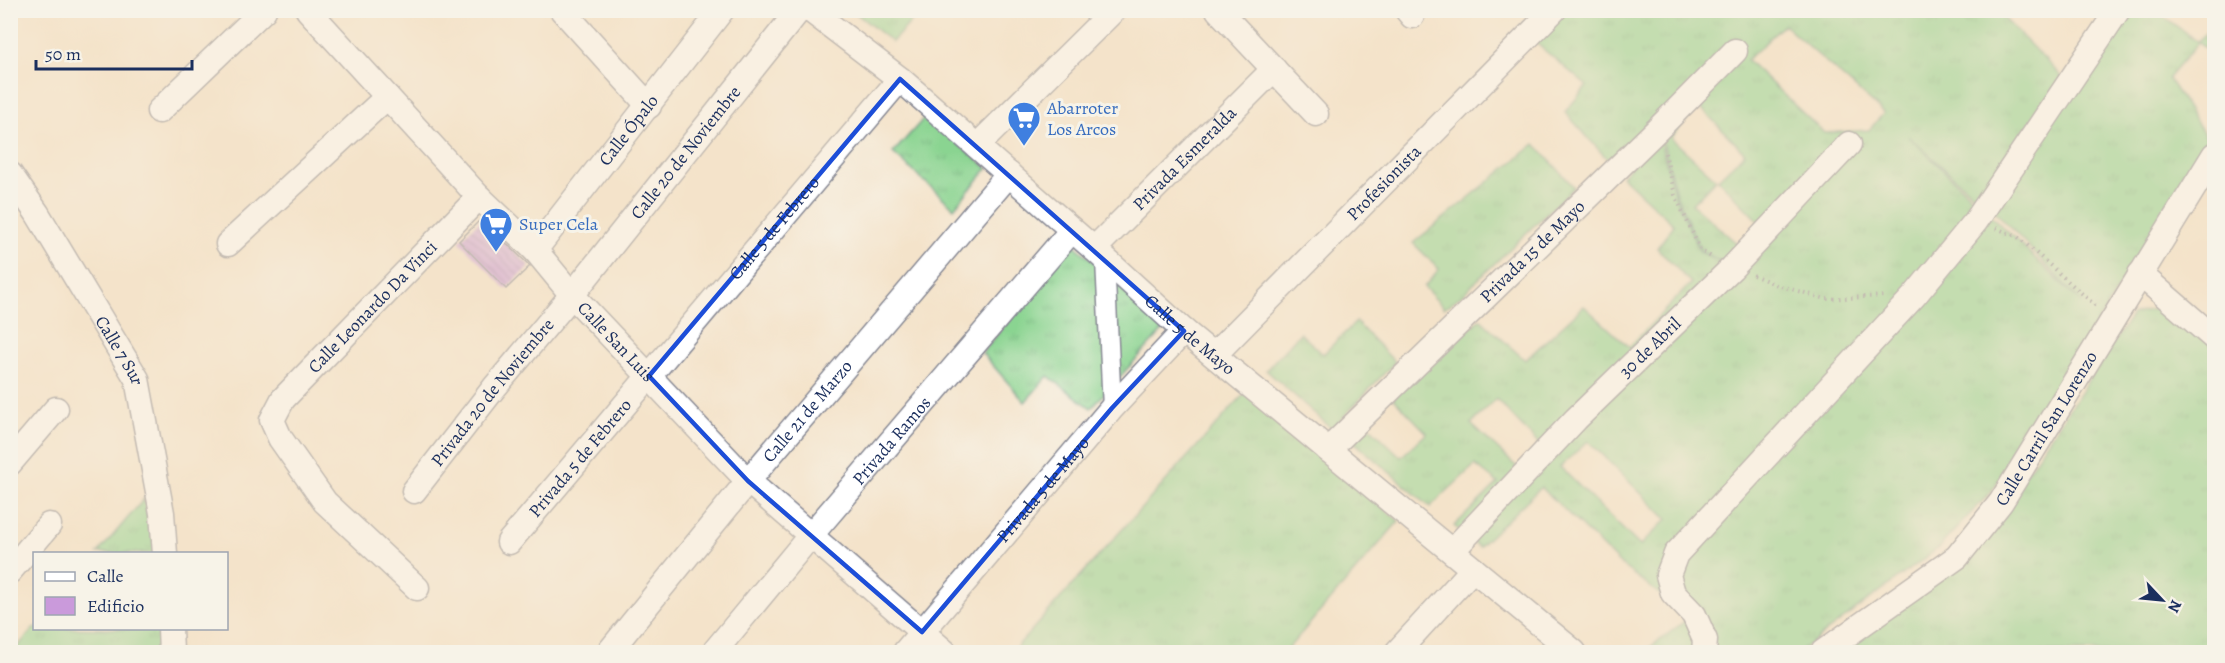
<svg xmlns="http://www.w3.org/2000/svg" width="2225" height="663" font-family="Alegreya,serif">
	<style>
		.grass { fill: url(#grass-tufts); stroke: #528278; stroke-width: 1.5; fill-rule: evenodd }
		.building { fill: url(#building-back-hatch) }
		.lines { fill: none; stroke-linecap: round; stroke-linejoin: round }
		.pedestrian-casing { stroke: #888994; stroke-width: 21 }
		.minor-casing { stroke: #888994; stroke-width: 27 }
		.path { stroke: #888994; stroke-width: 4; stroke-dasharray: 1.5 4.5; stroke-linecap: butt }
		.pedestrian { stroke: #fff; stroke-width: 18 }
		.minor { stroke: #fff; stroke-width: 24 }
		.marked { fill: none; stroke: #1d4ed8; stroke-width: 4.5; stroke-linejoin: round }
		.labels { text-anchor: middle; stroke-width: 6; stroke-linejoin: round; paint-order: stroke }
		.shop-label { font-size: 18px; fill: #366cbe; stroke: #f7f3e8; text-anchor: start }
		.street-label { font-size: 18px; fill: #1b2f5e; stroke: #f7f3e8 }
	</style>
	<defs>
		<pattern id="grass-tufts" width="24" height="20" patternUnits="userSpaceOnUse" patternTransform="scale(1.5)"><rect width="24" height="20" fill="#8ad491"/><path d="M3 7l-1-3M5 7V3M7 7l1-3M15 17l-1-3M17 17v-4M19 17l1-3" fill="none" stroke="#76b67f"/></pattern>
		<pattern id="building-back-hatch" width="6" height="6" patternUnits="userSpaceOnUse" patternTransform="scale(1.5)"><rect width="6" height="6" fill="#ca9adb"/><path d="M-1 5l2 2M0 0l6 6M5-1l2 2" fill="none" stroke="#a37eb5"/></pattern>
	</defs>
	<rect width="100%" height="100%" fill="#f7f3e8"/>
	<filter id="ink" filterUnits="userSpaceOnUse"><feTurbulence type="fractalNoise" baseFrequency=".0167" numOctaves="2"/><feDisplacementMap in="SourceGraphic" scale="12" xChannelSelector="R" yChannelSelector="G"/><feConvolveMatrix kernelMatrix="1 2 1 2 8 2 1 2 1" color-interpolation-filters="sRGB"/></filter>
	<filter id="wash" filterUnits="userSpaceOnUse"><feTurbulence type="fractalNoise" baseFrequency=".008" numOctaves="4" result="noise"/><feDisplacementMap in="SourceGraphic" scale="24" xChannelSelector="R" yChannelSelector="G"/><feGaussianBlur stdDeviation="1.35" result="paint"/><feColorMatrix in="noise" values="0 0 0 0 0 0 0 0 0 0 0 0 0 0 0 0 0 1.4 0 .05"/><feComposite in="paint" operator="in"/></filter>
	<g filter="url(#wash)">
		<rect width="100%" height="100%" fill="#f4e3ca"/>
		<path class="grass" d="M853,11H921L892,42Z
			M1557,11H1997L2066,81L1985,205L1908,136L2083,304L1993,209L2070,87L2133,11H2156L2198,42L2214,23V55L2198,43L2168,78L2207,138L2099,320L2024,435L1992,491L1937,549L1799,652H1644L1690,617L1621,565L1541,487L1479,547L1454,526L1498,483L1475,465L1430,507L1353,441L1370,427L1401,457L1427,433L1393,398L1480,319L1525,360L1584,306L1629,347L1691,283L1657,248L1674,225L1622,176L1659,137L1675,196L1700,252L1740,271L1701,251L1676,194L1659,127L1616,169L1565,112L1587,86L1530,38ZM1784,25L1884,113L1869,130L1824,133L1747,60ZM1698,105L1745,153L1718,179L1759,222L1741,247L1692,204L1716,179L1671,138ZM1496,399L1546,452L1518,468L1471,424ZM1588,441L1667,519L1640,546L1560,467Z
			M925,117L988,168L954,208L893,153Z
			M1535,144L1574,187L1461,296L1444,308L1424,287L1439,269L1413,243Z
			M1072,243L1168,325L1091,408L1048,376L1025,402L982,353Z
			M2173,303L2214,341V652H1840L2005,505L2132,315Z
			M1356,322L1395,362L1332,429L1266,370L1300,333L1323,354Z
			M1245,393L1399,521L1285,652H1012Z
			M144,499L156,553H98Z
			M34,628L159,629L161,652H13Z"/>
		<g id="blocks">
			<path class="building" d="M481,219L530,266L506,289L459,241Z"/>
		</g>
	</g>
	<g filter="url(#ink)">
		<use href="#blocks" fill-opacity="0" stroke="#888994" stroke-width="1.5"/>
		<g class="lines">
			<g class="pedestrian-casing">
				<path id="pedestrian" d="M1105,260L1112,408"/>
			</g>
			<g class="minor-casing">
				<g id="minor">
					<path id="s1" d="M308,10L479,197L535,250L572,295L748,481L945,652"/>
					<path d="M562,10L649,106"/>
					<path id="s2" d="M810,10L900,79L1094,249L1184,331L1574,652"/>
					<path d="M1218,10L1316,114"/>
					<path d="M1407,10L1412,16"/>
					<path d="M159,111L264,10"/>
					<path d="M977,146L1114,10"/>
					<path id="s3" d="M10,174L37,213L137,379L162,513L165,554"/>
					<path d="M228,244L387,97"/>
					<path id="s4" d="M1094,249L1274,69"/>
					<path id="s5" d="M535,250L722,10"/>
					<path d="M2140,274L2214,338"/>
					<path id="s6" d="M1214,355L1554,10"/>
					<path id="s7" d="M1328,450L1658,129L1735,51"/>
					<path d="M10,463L56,409"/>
					<path id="s8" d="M414,491L494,388L572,295L799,10"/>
					<path id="s9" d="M509,542L900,79"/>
					<path id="s10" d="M1452,551L1576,419L1732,268L1849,144"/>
					<path d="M10,571L49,525"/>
					<path id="s11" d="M417,588L325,502L280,438L272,420L283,399L479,197"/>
					<path d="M170,628L171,652"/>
					<path id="s12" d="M609,652L748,481L1009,174"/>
					<path id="s13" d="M714,652L810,536L1072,230"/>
					<path id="s14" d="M905,652L1112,408L1184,331"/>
					<path d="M1397,652L1473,569"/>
					<path d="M1704,652L1705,640L1694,615L1673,593L1668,575L1676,554L1915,295L1976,221L2118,10"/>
					<path id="s15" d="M1823,652L1957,557L2001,502L2214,155"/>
				</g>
			</g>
			<path class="path" d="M1665,153L1675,195L1701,251L1713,258
				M1996,228L2018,237L2096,306
				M1753,275L1777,285L1826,299L1885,296"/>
			<use href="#pedestrian" class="pedestrian"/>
			<use href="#minor" class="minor"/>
		</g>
	</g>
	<path d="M0 0H2225V663H0ZM900,79L1184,331L1112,408L922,632L748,481L649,376Z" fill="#f4e3ca" fill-opacity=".55" fill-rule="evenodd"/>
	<path class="marked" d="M900,79L1184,331L1112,408L922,632L748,481L649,376Z"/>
	<defs>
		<g id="supermarket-pin" transform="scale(1.725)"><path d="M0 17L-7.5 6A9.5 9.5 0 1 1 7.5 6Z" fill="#3f7fe0" stroke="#f7f3e8"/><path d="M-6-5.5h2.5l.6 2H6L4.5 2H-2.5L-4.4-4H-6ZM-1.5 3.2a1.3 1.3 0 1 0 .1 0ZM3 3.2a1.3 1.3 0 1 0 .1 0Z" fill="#fff"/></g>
	</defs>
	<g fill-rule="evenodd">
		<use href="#supermarket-pin" x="1024" y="118"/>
		<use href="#supermarket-pin" x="496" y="224"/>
	</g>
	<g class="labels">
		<g class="shop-label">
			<text x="1047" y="114">Abarroter<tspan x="1047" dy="21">Los Arcos</tspan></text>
			<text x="519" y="230">Super Cela</text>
		</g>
		<g class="street-label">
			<text dy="6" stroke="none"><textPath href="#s5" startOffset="152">Calle Ópalo</textPath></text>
			<text dy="6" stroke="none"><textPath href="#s8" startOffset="434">Calle 20 de Noviembre</textPath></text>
			<text dy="6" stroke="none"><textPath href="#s4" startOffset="128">Privada Esmeralda</textPath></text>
			<text dy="6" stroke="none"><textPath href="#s6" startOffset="242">Profesionista</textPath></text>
			<text dy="6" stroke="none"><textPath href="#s9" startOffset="411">Calle 5 de Febrero</textPath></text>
			<text dy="6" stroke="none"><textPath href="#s7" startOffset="285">Privada 15 de Mayo</textPath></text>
			<text dy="6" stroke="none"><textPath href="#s11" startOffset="376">Calle Leonardo Da Vinci</textPath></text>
			<text dy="6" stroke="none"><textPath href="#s2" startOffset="500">Calle 5 de Mayo</textPath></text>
			<text dy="6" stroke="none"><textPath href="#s1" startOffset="453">Calle San Luis</textPath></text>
			<text dy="6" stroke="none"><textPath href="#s10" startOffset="284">30 de Abril</textPath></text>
			<text dy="6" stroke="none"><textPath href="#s3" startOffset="208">Calle 7 Sur</textPath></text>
			<text dy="6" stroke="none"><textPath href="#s8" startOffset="126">Privada 20 de Noviembre</textPath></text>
			<text dy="6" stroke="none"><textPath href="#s12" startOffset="312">Calle 21 de Marzo</textPath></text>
			<text dy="6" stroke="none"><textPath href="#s15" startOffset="321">Calle Carril San Lorenzo</textPath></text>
			<text dy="6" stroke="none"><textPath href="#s13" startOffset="276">Privada Ramos</textPath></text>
			<text dy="6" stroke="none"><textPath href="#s9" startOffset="110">Privada 5 de Febrero</textPath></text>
			<text dy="6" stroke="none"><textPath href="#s14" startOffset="213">Privada 5 de Mayo</textPath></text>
		</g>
	</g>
	<rect width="2225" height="663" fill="none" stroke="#f7f3e8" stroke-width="36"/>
	<rect x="33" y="552" width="195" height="78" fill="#f7f3e8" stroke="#9fa5b1" stroke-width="1.5"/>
	<rect x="45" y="572" width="30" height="9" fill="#ffffff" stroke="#9fa5b1" stroke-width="1.5"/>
	<text x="87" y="582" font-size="18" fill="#1b2f5e">Calle</text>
	<rect x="45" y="597" width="30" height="18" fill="#ca9adb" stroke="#9fa5b1" stroke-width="1.5"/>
	<text x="87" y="612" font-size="18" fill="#1b2f5e">Edificio</text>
	<g transform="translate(2162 600) rotate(116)" stroke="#f7f3e8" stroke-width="4.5" paint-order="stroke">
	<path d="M0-4.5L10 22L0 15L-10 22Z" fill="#1b2f5e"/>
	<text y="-9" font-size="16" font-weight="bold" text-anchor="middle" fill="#1b2f5e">N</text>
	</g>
	<path d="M36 60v9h156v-9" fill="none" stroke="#1b2f5e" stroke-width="3"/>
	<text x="45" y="60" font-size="18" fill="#1b2f5e" stroke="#f7f3e8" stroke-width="4.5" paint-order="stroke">50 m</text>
</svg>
